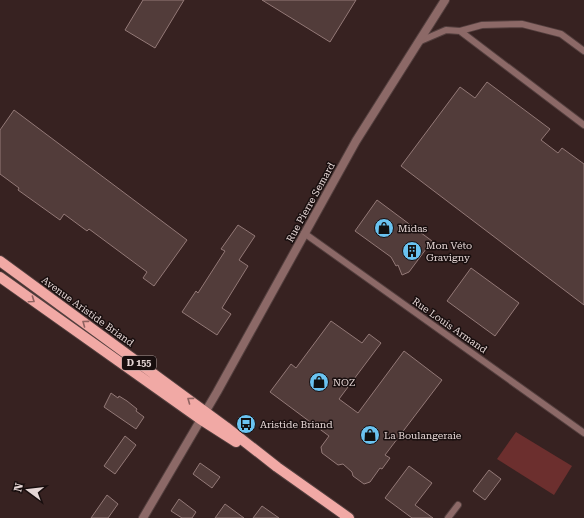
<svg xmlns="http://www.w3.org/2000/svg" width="584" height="518" font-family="'Roboto Serif',serif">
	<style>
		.green { fill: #6c2f2e }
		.building { fill: #523c3a; stroke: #937977 }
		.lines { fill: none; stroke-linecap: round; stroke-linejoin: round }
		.lane-casing { stroke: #533f3e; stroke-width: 8 }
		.street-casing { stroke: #533f3e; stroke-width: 10 }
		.primary-casing { stroke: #533f3e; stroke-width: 12 }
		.lane { stroke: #8c6967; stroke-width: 6 }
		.street { stroke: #8c6967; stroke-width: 8 }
		.primary { stroke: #f1a9a5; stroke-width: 10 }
		.oneway { stroke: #8f6361 }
		.labels { text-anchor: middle; stroke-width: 3; stroke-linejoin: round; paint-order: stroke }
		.shield { fill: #180e0e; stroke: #a89a99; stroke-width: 1 }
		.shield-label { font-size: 9px; font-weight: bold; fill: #e5d6d5 }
		.street-label { font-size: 10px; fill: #e5d6d5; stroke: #180e0e }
		.poi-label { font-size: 10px; fill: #e5d6d5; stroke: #180e0e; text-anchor: start }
	</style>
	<rect width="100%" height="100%" fill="#372221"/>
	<path class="green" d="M516,432L572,466L554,495L497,459Z"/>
	<path class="building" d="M143,0H184L155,48L125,30Z
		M262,0H356L330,42Z
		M487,82L550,129L541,140L558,153L562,148L584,164V305L401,166L460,87L475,98Z
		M14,110L187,240L154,286L143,278L147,272L89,229L87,231L64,214L60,220L18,190L19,188L0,174V130Z
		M377,200L432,241L409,272L402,275L398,265L396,266L391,257L355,231Z
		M238,225L255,236L239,260L248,266L222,308L231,314L217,335L182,312L196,291L198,293L225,251L221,249Z
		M471,268L519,303L495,336L447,301Z
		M331,321L362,343L369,334L381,343L339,399L358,413L404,351L442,380L385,455L390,458L382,469L380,468L370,482L364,484L353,476L352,472L343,464L338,465L322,453L321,447L329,436L270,392L291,364L296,368Z
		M111,393L118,398L119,396L127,401L137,409L136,411L144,417L136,429L104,407Z
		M125,436L136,445L115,474L104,466Z
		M200,463L220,477L212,488L193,474Z
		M409,466L432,483L415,505L433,518H412L385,498Z
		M489,470L501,479L485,500L473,491Z
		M107,495L118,504L108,518H91Z
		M179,499L196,512L192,518H182L171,511Z
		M225,504L244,518H215Z
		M262,506L279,518H253Z"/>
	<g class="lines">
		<g class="lane-casing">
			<path id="lane" d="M460,31L482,25L522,24L561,34L584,51
				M418,42L446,30L460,31L584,125
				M304,233L584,433
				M448,518L458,505"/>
		</g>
		<g class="street-casing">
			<path id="street" d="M143,518L217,392L356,141L445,0"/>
		</g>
		<g class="primary-casing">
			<path id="primary" d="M0,261L226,427L277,467L349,518
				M0,277L200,419L236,442"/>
		</g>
		<use href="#lane" class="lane"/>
		<use href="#street" class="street"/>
		<use href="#primary" class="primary"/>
	</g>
	<defs><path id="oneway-chevron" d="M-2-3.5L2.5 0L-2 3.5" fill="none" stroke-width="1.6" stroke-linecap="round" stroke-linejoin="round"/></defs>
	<g class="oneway">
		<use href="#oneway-chevron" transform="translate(32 300) rotate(35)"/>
		<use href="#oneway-chevron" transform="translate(85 323) rotate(-144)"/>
		<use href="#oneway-chevron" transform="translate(190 400) rotate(-144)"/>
	</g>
	<defs>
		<g id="shop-disc" transform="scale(1)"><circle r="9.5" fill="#6ac3f1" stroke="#180e0e"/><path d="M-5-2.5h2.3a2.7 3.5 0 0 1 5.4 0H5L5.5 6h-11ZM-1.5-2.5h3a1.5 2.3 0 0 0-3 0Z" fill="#111"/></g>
		<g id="building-disc" transform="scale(1)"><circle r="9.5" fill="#6ac3f1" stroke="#180e0e"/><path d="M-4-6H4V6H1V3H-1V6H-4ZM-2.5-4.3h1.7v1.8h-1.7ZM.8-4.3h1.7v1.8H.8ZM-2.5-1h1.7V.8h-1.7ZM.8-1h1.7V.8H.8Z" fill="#111"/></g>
		<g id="bus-disc" transform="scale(1)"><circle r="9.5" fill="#6ac3f1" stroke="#180e0e"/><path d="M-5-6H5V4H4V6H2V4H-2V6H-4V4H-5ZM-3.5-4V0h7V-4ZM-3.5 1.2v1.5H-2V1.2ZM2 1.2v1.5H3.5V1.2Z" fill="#111"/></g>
	</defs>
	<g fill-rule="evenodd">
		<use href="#shop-disc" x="384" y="228"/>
		<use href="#building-disc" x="412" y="251"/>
		<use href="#shop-disc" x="319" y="382"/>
		<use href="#bus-disc" x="246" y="424"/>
		<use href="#shop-disc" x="370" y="435"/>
	</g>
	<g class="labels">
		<rect class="shield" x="122" y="356" width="34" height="14" rx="3"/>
		<g class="shield-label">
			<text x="139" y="366">D 155</text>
		</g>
		<g class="street-label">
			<text transform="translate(310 202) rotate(-61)" y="4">Rue Pierre Semard</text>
			<text transform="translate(88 311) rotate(36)" y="4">Avenue Aristide Briand</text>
			<text transform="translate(450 325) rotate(35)" y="4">Rue Louis Armand</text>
		</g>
		<g class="poi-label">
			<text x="398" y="232">Midas</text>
			<text x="426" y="249">Mon Véto<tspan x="426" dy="12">Gravigny</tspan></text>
			<text x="333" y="386">NOZ</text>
			<text x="260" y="428">Aristide Briand</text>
			<text x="384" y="439">La Boulangeraie</text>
		</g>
	</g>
	<g transform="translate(28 490) rotate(285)" stroke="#180e0e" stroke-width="3" paint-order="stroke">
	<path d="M0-3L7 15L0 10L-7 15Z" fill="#e5d6d5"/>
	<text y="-6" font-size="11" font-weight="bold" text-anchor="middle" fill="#e5d6d5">N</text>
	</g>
</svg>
